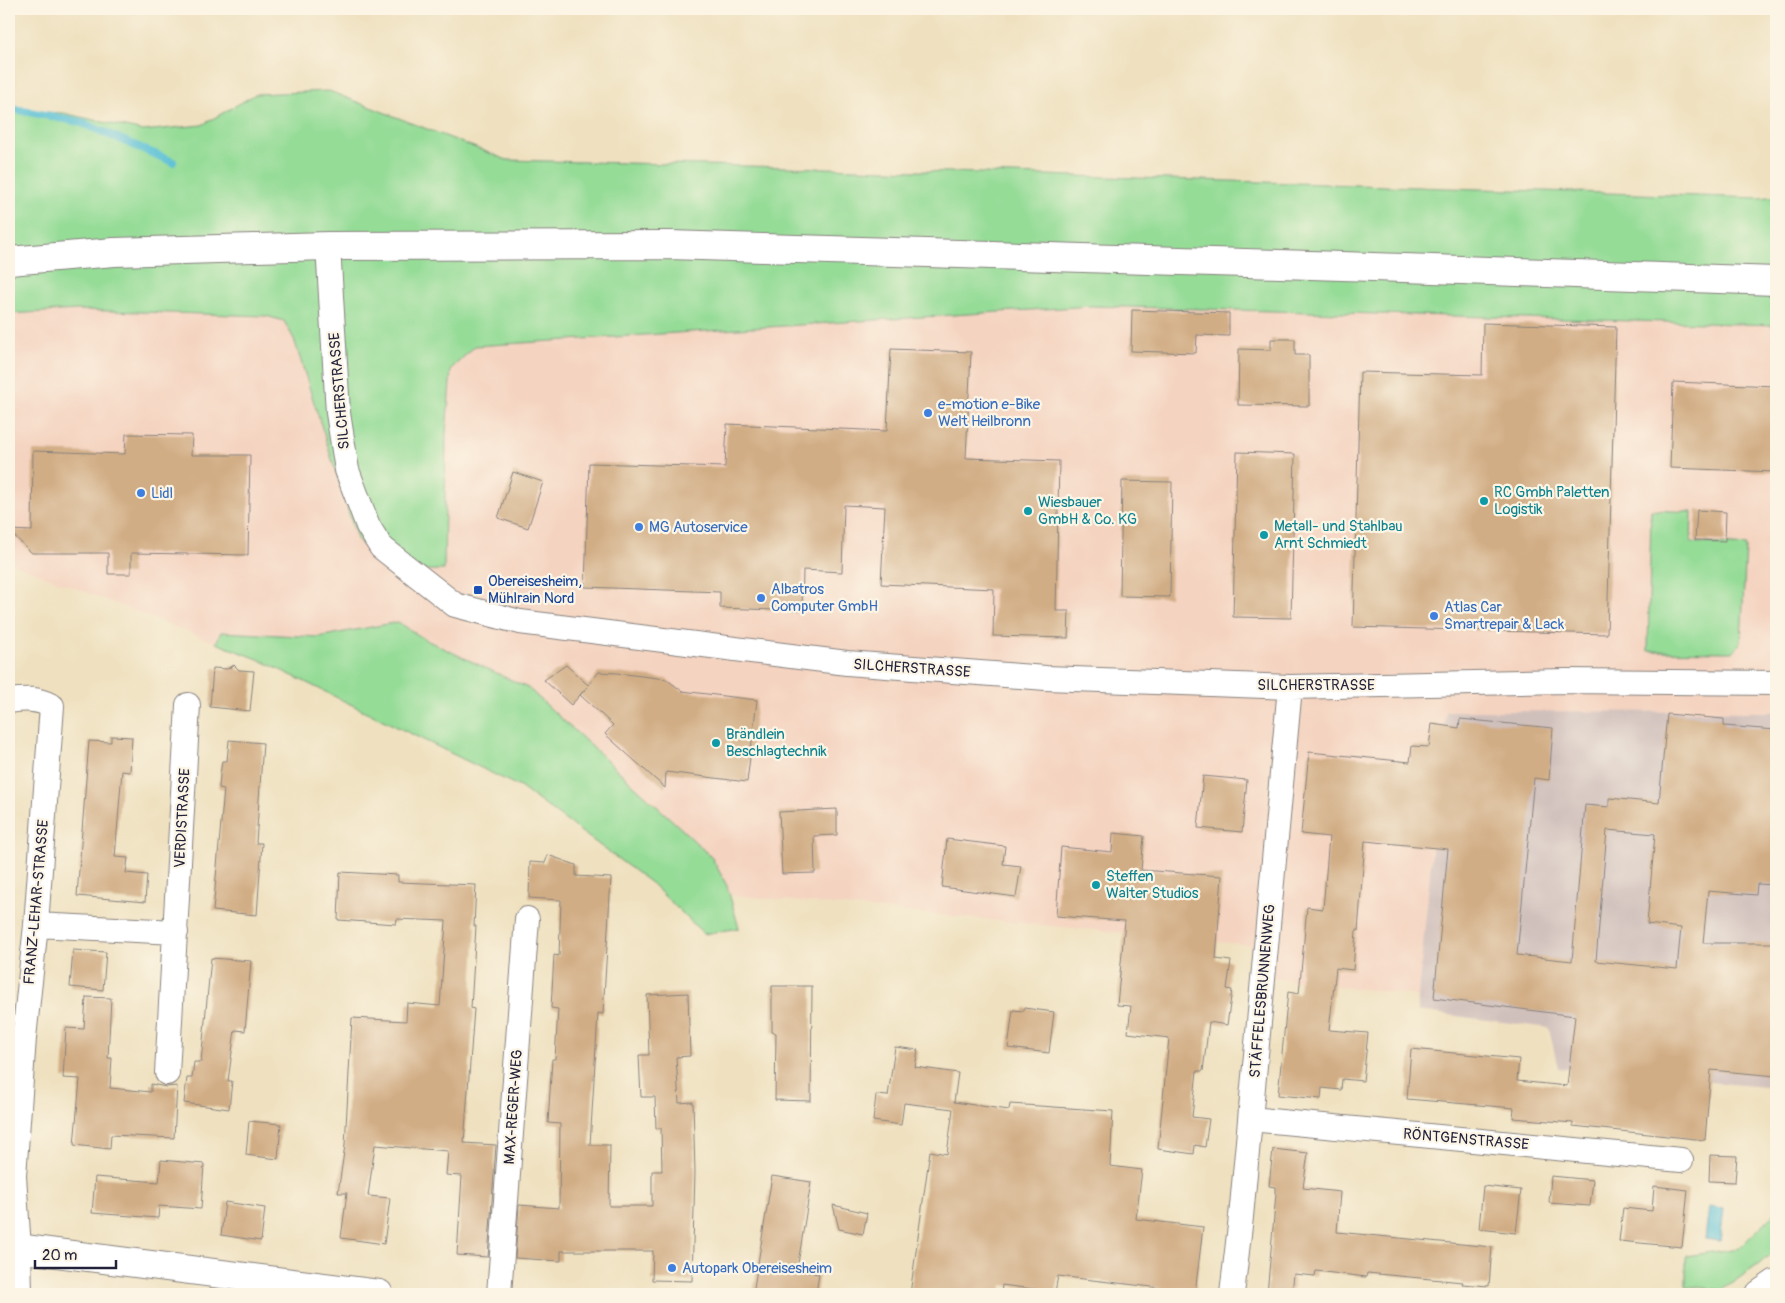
<svg xmlns="http://www.w3.org/2000/svg" width="1785" height="1303" font-family="Pangolin,sans-serif">
	<style>
		.built { fill: #f4d3c0 }
		.industrial { fill: #d0c0bc }
		.green { fill: #95dc97; stroke: #5c7f69 }
		.water { fill: #58c0d5; stroke: #3d7188 }
		.lines { fill: none; stroke-linecap: round; stroke-linejoin: round }
		.stream { stroke: #58c0d5; stroke-width: 8 }
		.building { fill: #d1ad85; fill-rule: evenodd }
		.street-casing { stroke: #88827e; stroke-width: 26 }
		.secondary-casing { stroke: #88827e; stroke-width: 30 }
		.street { stroke: #fff; stroke-width: 24 }
		.secondary { stroke: #fff; stroke-width: 28 }
		.shop-dot { fill: #3f7fe0; stroke: #fcf5e5; stroke-width: 2 }
		.culture-dot { fill: #0f9aa8; stroke: #fcf5e5; stroke-width: 2 }
		.transit-dot { fill: #1a4fb4; stroke: #fcf5e5; stroke-width: 2 }
		.labels { text-anchor: middle; stroke-width: 4.5; stroke-linejoin: round; paint-order: stroke }
		.street-label { font-size: 15px; fill: #22223b; stroke: #fcf5e5 }
		.shop-label { font-size: 15px; fill: #366cbe; stroke: #fcf5e5; text-anchor: start }
		.culture-label { font-size: 15px; fill: #0d838f; stroke: #fcf5e5; text-anchor: start }
		.transit-label { font-size: 15px; fill: #164399; stroke: #fcf5e5; text-anchor: start }
	</style>
	<rect width="100%" height="100%" fill="#fcf5e5"/>
	<filter id="ink" filterUnits="userSpaceOnUse"><feTurbulence type="fractalNoise" baseFrequency=".02" numOctaves="2"/><feDisplacementMap in="SourceGraphic" scale="10" xChannelSelector="R" yChannelSelector="G"/><feConvolveMatrix kernelMatrix="1 2 1 2 8 2 1 2 1" color-interpolation-filters="sRGB"/></filter>
	<filter id="wash" filterUnits="userSpaceOnUse"><feTurbulence type="fractalNoise" baseFrequency=".0096" numOctaves="4" result="noise"/><feDisplacementMap in="SourceGraphic" scale="20" xChannelSelector="R" yChannelSelector="G"/><feGaussianBlur stdDeviation="1.12" result="paint"/><feColorMatrix in="noise" values="0 0 0 0 0 0 0 0 0 0 0 0 0 0 0 0 0 1.4 0 .05"/><feComposite in="paint" operator="in"/></filter>
	<g filter="url(#wash)">
		<rect width="100%" height="100%" fill="#efe1c0"/>
		<path class="built" d="M1092,306L1776,325V1088L1558,1068L1549,1028L1418,1011L1417,996L1248,975L1251,945L729,895L727,886L686,833L528,688L426,640L398,622L318,637L221,632L216,643L9,562V314L77,310L266,316L284,321L294,339L357,539L388,571L444,570L446,433L451,369L475,346Z"/>
		<path class="industrial" d="M1446,711L1776,712V1088L1558,1068L1549,1028L1418,1011V996Z"/>
		<path class="green" d="M329,91L507,160L824,168L1761,198L1776,196V325L1092,306L475,346L451,369L446,433L444,570L388,571L357,539L294,339L284,321L266,316L77,310L9,314V110L63,113L143,131L202,125L256,94Z
			M1651,510L1692,512L1691,542L1746,546L1741,642L1733,652L1648,651Z
			M398,622L426,640L528,688L686,833L712,858L727,886L739,928L704,934L651,883L520,787L258,659L216,643L221,632L318,637Z
			M1776,1212V1249L1758,1265L1722,1290L1686,1286V1256L1739,1248Z"/>
		<path class="water" d="M1709,1207L1724,1209L1720,1241L1705,1239Z"/>
		<g class="lines">
			<path class="stream" d="M9,108L80,122L173,162"/>
		</g>
		<g id="blocks">
			<path class="building" d="M1132,310L1229,313V336L1197,335L1196,353L1131,351Z
				M1483,323L1616,327L1607,634L1353,627L1360,372L1482,375Z
				M1271,339H1295V355H1309V406L1238,405L1239,349L1271,350Z
				M891,349L971,352L966,458L1059,461L1056,611H1069L1068,638L993,636L994,589L881,584L885,507L844,505L842,572L803,570L802,611L720,608V592L585,587L589,463L725,467L727,424L887,431Z
				M1673,382L1776,386V472L1670,468Z
				M126,434L192,435L191,455H250L248,555L131,553V574H108V553H32L9,531V530L32,531L33,451L125,454Z
				M1237,452L1295,454L1291,618L1233,617Z
				M513,472L543,482L528,528L498,518Z
				M1122,481L1172,482L1170,597L1120,596Z
				M1697,510L1726,512L1725,541L1695,540Z
				M234,665L239,670L254,671L250,711L210,707L213,668L227,669Z
				M566,665L588,685L599,672L617,673L666,679L682,691L757,700L747,782L666,772L665,788L605,734L613,725L580,695L588,686L571,705L544,680Z
				M1667,714L1724,719V726L1776,730V885L1757,884L1756,895L1708,891L1703,943H1776V1076L1711,1070L1705,1140L1573,1126V1123L1513,1118L1514,1108L1407,1099L1411,1049L1519,1059L1517,1081L1567,1086L1575,1016L1434,998L1448,849L1365,841L1358,931H1356L1353,970L1336,968L1329,1030L1368,1033L1363,1081L1342,1079L1341,1090L1322,1088L1321,1099L1278,1095L1288,992L1299,994L1307,907L1323,909L1329,837L1301,834L1309,752L1410,762L1412,746L1429,747L1432,724L1459,728L1460,719L1553,728L1549,780L1534,778L1517,955L1572,961L1585,805L1609,807V798L1659,803ZM1607,830L1655,834L1647,924L1681,928L1677,969L1596,961Z
				M111,736L132,737L130,772L122,771L115,857L128,858L126,873L147,875L145,902L77,896L89,741L111,742Z
				M229,740L263,743L256,843H262L257,915L213,911L224,789L219,788L220,775L222,761H227Z
				M1203,776L1247,780L1242,832L1198,828Z
				M837,809V835L814,836L815,873L782,874L779,812Z
				M1113,833L1144,836L1141,870L1222,876L1216,959L1231,961L1227,989L1232,990L1227,1025L1209,1022L1203,1071H1197L1192,1117L1209,1119L1205,1147L1195,1145L1194,1154L1158,1149L1169,1038L1128,1033L1131,1006L1117,1005L1125,921L1056,916L1061,847L1112,852Z
				M947,839L1005,846L1003,864L1021,866L1016,897L942,887Z
				M548,855L576,865V876L611,878L603,1014L598,1013L590,1145H610L609,1206H652V1171H662L661,1128L656,1129L655,1097H641L639,1055H649L647,995L688,993L690,1056L676,1057L679,1103L693,1102L695,1172L692,1281L652,1280L653,1251H561V1261L515,1258L519,1205L559,1208L560,1124L548,1123L552,1059H555L558,1009L551,1008L554,955L559,956L561,900L529,898L530,862L545,863Z
				M340,872L398,875V882L476,885L474,926H476L471,1008L474,1009L464,1143L496,1145L488,1257L457,1255L462,1176L446,1175L448,1151L375,1145L368,1196L390,1198L384,1244L341,1238L347,1193H338L345,1145L352,1018L406,1021L407,1003L440,1006L446,921L397,919L396,924L338,920Z
				M73,950L106,952L103,990L70,987Z
				M211,958L251,961L245,1031L235,1030L228,1081H232L229,1109L184,1103L187,1078H192L194,1062H201Z
				M772,986H812L811,1101L775,1100L776,1033L772,1032Z
				M86,997L111,998L108,1058H112L110,1088L151,1092V1084L166,1087L177,1086L174,1138L111,1135L110,1149L74,1145L80,1079L63,1078L66,1028L84,1029Z
				M1024,1008L1054,1012L1049,1053L1008,1048L1013,1010L1024,1011Z
				M895,1047L918,1050L915,1067L958,1073L954,1102L1009,1110L1010,1104L1113,1111L1110,1166L1142,1170L1136,1219L1203,1227L1195,1294H1169V1289L1058,1276L1055,1292L1002,1285L1001,1294H910L930,1151L947,1154L953,1109L904,1103L901,1125L873,1121L876,1095L888,1096Z
				M249,1121L281,1124L278,1159L246,1155Z
				M1273,1149L1308,1153L1303,1188L1340,1192L1337,1232L1492,1247L1489,1286L1462,1284L1463,1282L1367,1273L1366,1277L1316,1271L1315,1276L1294,1274L1292,1294H1267L1276,1194L1275,1193V1187L1269,1186Z
				M1710,1155L1737,1156L1735,1182L1709,1181Z
				M161,1160L204,1164L201,1209L159,1206L158,1218L92,1213L95,1177L159,1182Z
				M772,1176L811,1182L797,1270L819,1274L816,1294H753Z
				M1551,1176L1593,1180L1590,1206L1549,1203Z
				M1483,1186L1521,1190L1516,1233L1479,1229Z
				M1654,1186L1688,1190L1682,1247L1619,1241L1623,1208L1652,1211Z
				M225,1202L265,1208L261,1241L221,1235Z
				M833,1205L867,1213L863,1234L839,1229Z"/>
		</g>
	</g>
	<g filter="url(#ink)">
		<use href="#blocks" fill-opacity="0" stroke="#88827e" stroke-width="1"/>
		<g class="lines">
			<g class="street-casing">
				<path id="street" d="M328,246L338,413L347,470L368,526L381,547L455,605L520,622L847,663L1046,678L1290,687L1566,681L1776,683
					M9,701C25,699 37,698 52,706L36,925L24,1038L14,1176L19,1248L20,1294
					M36,925L176,932
					M167,1073L188,705
					M1251,1119L1681,1160
					M499,1294L527,919
					M1232,1294L1241,1217L1290,687"/>
			</g>
			<g class="secondary-casing">
				<path id="secondary" d="M9,261L114,252L328,246L670,245L1404,268L1776,281
					M9,1247L379,1294
					M1760,1294L1776,1283"/>
			</g>
			<use href="#street" class="street"/>
			<use href="#secondary" class="secondary"/>
		</g>
	</g>
	<g class="shop-dot">
		<circle cx="928" cy="413" r="5"/>
		<circle cx="141" cy="493" r="5"/>
		<circle cx="639" cy="527" r="5"/>
		<circle cx="761" cy="598" r="5"/>
		<circle cx="1434" cy="616" r="5"/>
		<circle cx="672" cy="1268" r="5"/>
	</g>
	<g class="culture-dot">
		<circle cx="1484" cy="501" r="5"/>
		<circle cx="1028" cy="511" r="5"/>
		<circle cx="1264" cy="535" r="5"/>
		<circle cx="716" cy="743" r="5"/>
		<circle cx="1096" cy="885" r="5"/>
	</g>
	<rect class="transit-dot" x="473" y="585" width="10" height="10" rx="2.5"/>
	<g class="labels">
		<g class="street-label">
			<text transform="translate(339 391) rotate(-95)" y="5">SILCHERSTRASSE</text>
			<text transform="translate(912 668) rotate(4)" y="5">SILCHERSTRASSE</text>
			<text x="1316" y="690">SILCHERSTRASSE</text>
			<text transform="translate(182 818) rotate(-87)" y="5">VERDISTRASSE</text>
			<text transform="translate(36 902) rotate(-85)" y="5">FRANZ-LEHAR-STRASSE</text>
			<text transform="translate(1262 991) rotate(-85)" y="5">STÄFFELESBRUNNENWEG</text>
			<text transform="translate(513 1107) rotate(-86)" y="5">MAX-REGER-WEG</text>
			<text transform="translate(1466 1139) rotate(5)" y="5">RÖNTGENSTRASSE</text>
		</g>
		<g class="shop-label">
			<text x="938" y="409">e-motion e-Bike<tspan x="938" dy="17">Welt Heilbronn</tspan></text>
			<text x="151" y="498">Lidl</text>
			<text x="649" y="532">MG Autoservice</text>
			<text x="771" y="594">Albatros<tspan x="771" dy="17">Computer GmbH</tspan></text>
			<text x="1444" y="612">Atlas Car<tspan x="1444" dy="17">Smartrepair &amp; Lack</tspan></text>
			<text x="682" y="1273">Autopark Obereisesheim</text>
		</g>
		<g class="culture-label">
			<text x="1494" y="497">RC Gmbh Paletten<tspan x="1494" dy="17">Logistik</tspan></text>
			<text x="1038" y="507">Wiesbauer<tspan x="1038" dy="17">GmbH &amp; Co. KG</tspan></text>
			<text x="1274" y="531">Metall- und Stahlbau<tspan x="1274" dy="17">Arnt Schmiedt</tspan></text>
			<text x="726" y="739">Brändlein<tspan x="726" dy="17">Beschlagtechnik</tspan></text>
			<text x="1106" y="881">Steffen<tspan x="1106" dy="17">Walter Studios</tspan></text>
		</g>
		<g class="transit-label">
			<text x="488" y="586">Obereisesheim,<tspan x="488" dy="17">Mühlrain Nord</tspan></text>
		</g>
	</g>
	<rect width="1785" height="1303" fill="none" stroke="#fcf5e5" stroke-width="30"/>
	<path d="M35 1260v8h81v-8" fill="none" stroke="#22223b" stroke-width="2.5"/>
	<text x="42" y="1260" font-size="15" fill="#22223b" stroke="#fcf5e5" stroke-width="4" paint-order="stroke">20 m</text>
</svg>
